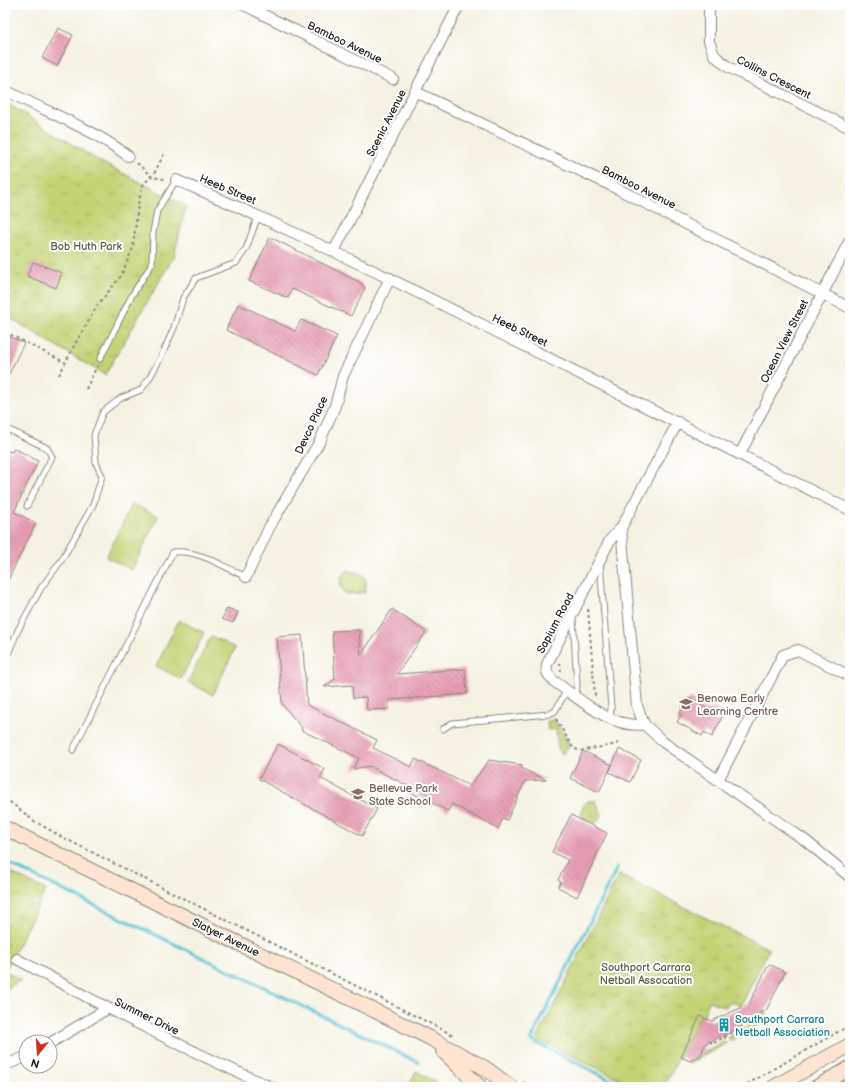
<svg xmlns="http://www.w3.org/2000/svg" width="855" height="1092" font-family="'Balsamiq Sans',sans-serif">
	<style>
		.grass { fill: #c3d375; stroke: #707848 }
		.park { fill: url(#park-tufts); stroke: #707848 }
		.garden { fill: url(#garden-dots); stroke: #707848 }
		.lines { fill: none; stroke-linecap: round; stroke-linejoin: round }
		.stream { stroke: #56c2d0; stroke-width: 3.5 }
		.building { fill: url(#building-back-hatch) }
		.lane-casing { stroke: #898780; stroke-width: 7 }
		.street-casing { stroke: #898780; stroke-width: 12 }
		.secondary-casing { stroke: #898780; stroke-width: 16 }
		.path { stroke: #898780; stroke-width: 2; stroke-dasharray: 3 3; stroke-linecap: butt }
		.lane { stroke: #fff; stroke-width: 5 }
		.street { stroke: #fff; stroke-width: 10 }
		.secondary { stroke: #fde4d1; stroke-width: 14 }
		.labels { text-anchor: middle; stroke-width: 4; stroke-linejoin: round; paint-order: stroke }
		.street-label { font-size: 11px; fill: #1c1c1c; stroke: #fff }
		.park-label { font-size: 11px; fill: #565c3b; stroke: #fff }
		.education-label { font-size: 11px; fill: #785e54; stroke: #fff; text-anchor: start }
		.culture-label { font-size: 11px; fill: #0d838f; stroke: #fff; text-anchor: start }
	</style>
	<defs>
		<pattern id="park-tufts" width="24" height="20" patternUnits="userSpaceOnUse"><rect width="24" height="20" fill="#c3d375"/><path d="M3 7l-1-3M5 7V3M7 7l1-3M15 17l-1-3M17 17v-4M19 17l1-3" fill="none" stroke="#a7b565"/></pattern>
		<pattern id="garden-dots" width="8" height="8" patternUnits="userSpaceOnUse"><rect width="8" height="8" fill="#c3d375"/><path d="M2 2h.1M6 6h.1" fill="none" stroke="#a7b565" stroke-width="1.8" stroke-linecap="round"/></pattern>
		<pattern id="building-back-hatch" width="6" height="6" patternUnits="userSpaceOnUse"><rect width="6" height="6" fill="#e89eb5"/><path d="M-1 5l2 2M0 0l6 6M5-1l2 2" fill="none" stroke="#c6889b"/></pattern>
	</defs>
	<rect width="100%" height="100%" fill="#fff"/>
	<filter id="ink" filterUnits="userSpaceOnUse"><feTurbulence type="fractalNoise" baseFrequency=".025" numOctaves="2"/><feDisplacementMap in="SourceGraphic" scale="8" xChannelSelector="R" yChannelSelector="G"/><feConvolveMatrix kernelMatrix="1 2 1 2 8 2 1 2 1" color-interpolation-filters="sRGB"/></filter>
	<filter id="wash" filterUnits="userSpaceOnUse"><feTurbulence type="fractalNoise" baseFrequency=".012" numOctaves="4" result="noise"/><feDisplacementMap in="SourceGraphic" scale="16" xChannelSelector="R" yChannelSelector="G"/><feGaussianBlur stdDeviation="0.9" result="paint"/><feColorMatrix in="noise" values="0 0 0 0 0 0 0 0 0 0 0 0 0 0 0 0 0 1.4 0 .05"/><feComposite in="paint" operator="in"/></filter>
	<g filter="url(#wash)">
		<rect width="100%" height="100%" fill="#f6f2e3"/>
		<path class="grass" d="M132,504L158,516L132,570L106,557Z
			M179,620L204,633L181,679L156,666Z
			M211,636L235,648L213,695L188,682Z
			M765,1010L768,1016L766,1020L730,1041L728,1037L756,1021L753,1016Z
			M723,1041L725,1044L689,1064L687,1061H690Z"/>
		<path class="park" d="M5,102L99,161L186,206L174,256L105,375L5,315Z
			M347,571L356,572L365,577L366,583L365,593L359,592L357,595L354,593L346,594L340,585L341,577Z
			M588,801H596L602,815L596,823L583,818L581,814L583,806Z
			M5,870L46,890L5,971L21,980L5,990Z
			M619,875L769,949L741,1006L732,1002L724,1007L709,1001L703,1017L700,1016L664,1087H636L537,1039Z
			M416,1071L445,1087H408Z"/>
		<path class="garden" d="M554,719L570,745L562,754L558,748L556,729L548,730L547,722Z"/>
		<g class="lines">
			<path class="stream" d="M5,862L418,1062
				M617,868L531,1040L625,1087"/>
		</g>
		<g id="blocks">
			<path class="building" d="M58,28L73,35L57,66L42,58Z
				M270,237L361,283L365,288L351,316L292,289L288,298L249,281Z
				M33,262L62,273L56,288L27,276Z
				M238,304L295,331L301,320L337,336L318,375L226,330Z
				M8,336L24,343L5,382V343Z
				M14,448L38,461L14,512L36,523L5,586V451L12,452Z
				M227,608L238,612L233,623L222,619Z
				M392,609L426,632L397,674L465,669L467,694L389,700V709L367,710L366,697L353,698L352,685L324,687L335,679L332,631L359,630L361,655Z
				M302,635L307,705L377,740L373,748L411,767L415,759L470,786L489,760L522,765L521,768L546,780L525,781L507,820L503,818L498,829L452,804L448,811L410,792L412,788L369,766L353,769L359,758L301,730L302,728L282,704L277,637Z
				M689,698L709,710L712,707L724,713L712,737L704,732L702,736L677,722L681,715L679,714Z
				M278,744L325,769L320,778L377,809L362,836L259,779Z
				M619,749L641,760L630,782L609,772Z
				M583,751L612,765L599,792L570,778Z
				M571,815L607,833L577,897L558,887L561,882L558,880L568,860L552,852Z
				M769,964L785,972L767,1009L736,1027V1029L705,1044L701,1055L690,1061L681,1057L700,1016L712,1021L749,1004Z"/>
		</g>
	</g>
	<g filter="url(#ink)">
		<use href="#blocks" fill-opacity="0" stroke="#898780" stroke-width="1"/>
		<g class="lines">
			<g class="lane-casing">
				<path id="lane" d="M100,359L132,295L152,264L153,232L157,211L176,180
					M5,428L47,448L52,457L27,506
					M600,562L611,708L610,718
					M573,617L577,685L576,696
					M5,661L18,630L41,588L61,561L93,505L102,476L96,463L94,435L103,412L121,398L141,390L150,377L161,357L174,328L183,298L196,278L236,263L246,249L258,216
					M443,729L452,723L549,714L555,711L567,690
					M73,750L173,552C200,550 222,566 246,577"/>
			</g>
			<g class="street-casing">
				<path id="street" d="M244,5L393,79
					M709,5V41L714,55L728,67L850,128
					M5,90C46,112 90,127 128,156
					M416,92L610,185L850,308
					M176,180C280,224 381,274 483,325C606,386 728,448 850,510
					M334,251L459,5
					M678,422L621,528L637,706L644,724L663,742L806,841L850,877
					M740,454L850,240
					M621,528L610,540L549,660C544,669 547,675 555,682C580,699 613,730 644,724
					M246,577L270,526L320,441L335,406L343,376L390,278
					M718,780L783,655L798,650L850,676
					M17,959C100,1005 184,1049 271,1087
					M50,1043L107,1009
					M5,1065L26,1057"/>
			</g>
			<g class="secondary-casing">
				<path id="secondary" d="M5,828L430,1038L485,1068L511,1087
					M443,1051L480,1087
					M774,1087L850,1045
					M817,1087L850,1068"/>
			</g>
			<path class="path" d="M137,163L152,177L165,179
				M5,332L66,363
				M59,375L74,346L97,306L121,276L133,248L138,204L143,185L155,172L165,152
				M86,389L97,366
				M588,609L595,696
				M560,663L561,672
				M556,719L573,748L580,751L617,744L619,740
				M5,798L34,821L60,836L455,1036
				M724,1036L727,1042
				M710,1041L712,1044L752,1021L751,1018
				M523,1082L530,1087
				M742,1087L850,1025"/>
			<use href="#lane" class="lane"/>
			<use href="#street" class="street"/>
			<use href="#secondary" class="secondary"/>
		</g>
	</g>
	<defs>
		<g id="school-bare" transform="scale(1.08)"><path d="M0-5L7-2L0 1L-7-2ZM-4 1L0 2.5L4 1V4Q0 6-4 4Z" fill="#8d6e63" stroke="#fff" stroke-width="2.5" paint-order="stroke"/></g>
		<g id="building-bare" transform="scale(1.08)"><path d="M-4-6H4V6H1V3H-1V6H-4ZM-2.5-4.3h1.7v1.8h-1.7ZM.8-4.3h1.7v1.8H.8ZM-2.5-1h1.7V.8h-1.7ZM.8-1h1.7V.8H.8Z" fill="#0f9aa8" stroke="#fff" stroke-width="2.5" paint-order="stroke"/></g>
	</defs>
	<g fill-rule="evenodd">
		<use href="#school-bare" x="686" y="704"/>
		<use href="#school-bare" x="358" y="794"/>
		<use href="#building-bare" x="724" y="1025"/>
	</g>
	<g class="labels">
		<g class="street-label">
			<text transform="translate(345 42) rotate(26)" y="4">Bamboo Avenue</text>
			<text transform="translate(774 77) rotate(27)" y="4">Collins Crescent</text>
			<text transform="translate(386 123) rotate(-63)" y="4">Scenic Avenue</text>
			<text transform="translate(639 187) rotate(27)" y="4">Bamboo Avenue</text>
			<text transform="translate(228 189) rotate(23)" y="4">Heeb Street</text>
			<text transform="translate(520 330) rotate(26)" y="4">Heeb Street</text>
			<text transform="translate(784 341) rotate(-63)" y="4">Ocean View Street</text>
			<text transform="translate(311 425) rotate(-65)" y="4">Devco Place</text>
			<text transform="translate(555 623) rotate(-62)" y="4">Sapium Road</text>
			<text transform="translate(226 937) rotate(26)" y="4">Slatyer Avenue</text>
			<text transform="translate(147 1016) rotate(26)" y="4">Summer Drive</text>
		</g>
		<g class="park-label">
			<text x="86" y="250">Bob Huth Park</text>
			<text x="646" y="971">Southport Carrara<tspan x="646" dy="13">Netball Assocation</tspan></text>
		</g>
		<g class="education-label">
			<text x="697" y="702">Benowa Early<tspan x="697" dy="13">Learning Centre</tspan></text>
			<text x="369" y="792">Bellevue Park<tspan x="369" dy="13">State School</tspan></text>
		</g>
		<g class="culture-label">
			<text x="735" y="1023">Southport Carrara<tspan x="735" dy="13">Netball Association</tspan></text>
		</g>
	</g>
	<rect width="855" height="1092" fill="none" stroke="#fff" stroke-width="20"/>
	<g transform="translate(38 1054) rotate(197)"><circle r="19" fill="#ffffff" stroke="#a4a4a4"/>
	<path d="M0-3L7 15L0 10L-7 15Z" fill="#c8321e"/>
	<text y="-6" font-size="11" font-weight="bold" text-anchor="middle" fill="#1c1c1c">N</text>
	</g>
</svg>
